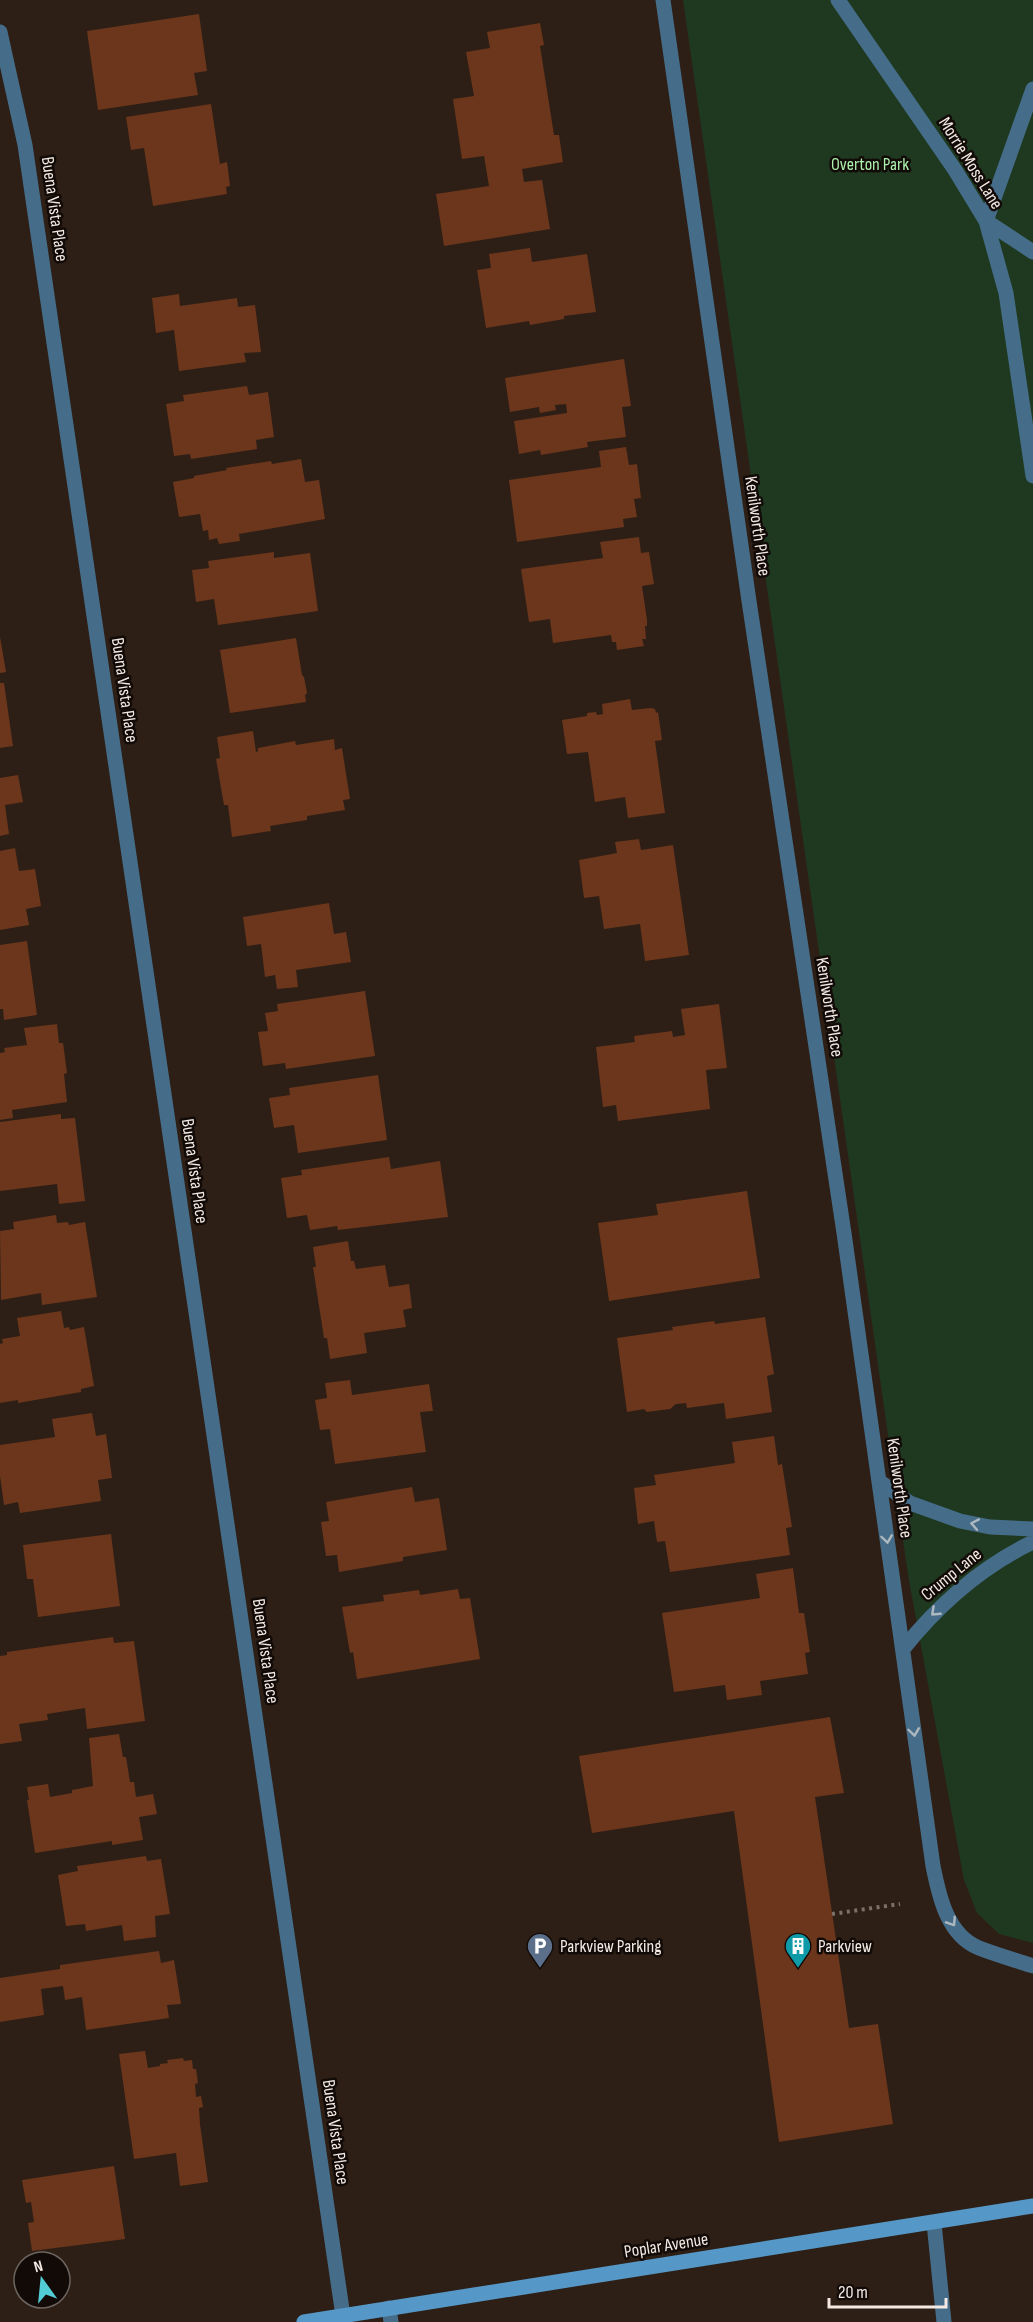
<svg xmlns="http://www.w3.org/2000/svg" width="1033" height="2322" font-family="'Sofia Sans Condensed',sans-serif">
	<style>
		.green { fill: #1f3920 }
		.building { fill: #6b361c }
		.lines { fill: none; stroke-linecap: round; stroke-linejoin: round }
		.path { stroke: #7d7068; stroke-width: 4; stroke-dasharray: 3 4.5; stroke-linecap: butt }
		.lane { stroke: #456d8a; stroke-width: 15 }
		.street { stroke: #456d8a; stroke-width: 15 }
		.secondary { stroke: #5597c6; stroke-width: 15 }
		.oneway { stroke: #aeb8bf }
		.labels { text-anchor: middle; stroke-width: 5; stroke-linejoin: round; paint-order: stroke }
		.street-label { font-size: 18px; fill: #f4eae3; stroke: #110a07 }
		.park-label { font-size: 18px; fill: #acf0ad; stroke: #110a07 }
		.poi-label { font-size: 18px; fill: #f4eae3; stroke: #110a07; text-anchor: start }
	</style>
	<rect width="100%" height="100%" fill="#2d1f15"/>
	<path class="green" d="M683,0H1033V1943L999,1934L977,1913L964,1880L908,1575Z"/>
	<path class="building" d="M199,14L207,71L194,73L198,95L98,110L87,31Z
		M540,23L544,45L540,46L554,135H559L563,162L522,169L524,182L542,180L550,229L444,246L436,194L489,186L484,156L462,159L453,99L474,96L466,52L490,48L487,32Z
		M211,104L220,164L227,162L230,186L226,187L227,194L153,206L144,148L131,150L126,117Z
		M530,248L532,262L587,254L596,312L564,316V319L530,325L529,321L486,328L477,270L491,268L489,254Z
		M179,294L180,306L237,298L238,307L255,305L261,352L244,353L246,362L179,371L174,330L156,333L152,298Z
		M624,359L631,406L622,407L626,437L587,442L588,447L541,455L540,450L519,454L514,421L567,413L566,404L555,405L556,410L540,413L539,407L510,412L505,378Z
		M247,386L249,395L268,392L274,437L256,440L257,449L191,459L190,454L174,456L166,404L184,401L183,395Z
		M626,447L629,465L637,464L641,498L634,499L637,517L623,519L624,527L517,542L509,480L601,467L599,451Z
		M301,459L305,482L319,480L325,519L239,534L240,541L219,544L217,538L209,540L208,530L203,531L200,514L179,517L173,482L194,478V476L227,470L226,468L271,461L272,464Z
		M639,537L641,553L649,552L654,584L642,586L647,620V626H645L646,639H642L644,646L617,650L616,642H612L611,635L553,643L550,619L529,622L521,569L603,558L600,542Z
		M274,552V558L310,553L318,611L218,625L214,599L196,602L192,570L209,568L208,561Z
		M0,637L6,672L0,673Z
		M296,638L302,675L304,677L307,693L305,695L306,702L230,713L220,650Z
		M0,683H4L13,746L0,748Z
		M630,699L632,710L651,708L655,709L656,713L658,712L662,740L655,741L665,813L628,818L625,797L595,802L588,752L567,754L562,720L587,716V713L596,712L597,715L603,714L602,704Z
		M253,731L256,752L258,751V748L295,741L296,745L334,739L335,750L342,748L350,799L343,800L345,810L307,816V820L270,826L271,831L232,837L228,805H224L216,759L220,758L217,737Z
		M18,775L23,802L5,805L9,834L0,836V778Z
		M639,839L641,850L673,845L689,955L645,961L640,924L604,929L599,896L584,898L579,860L617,853L615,842Z
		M15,848L19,871L35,869L41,906L26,909L29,925L0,930V851Z
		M329,903L334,934L346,932L351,962L296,970L298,987L277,989L275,975L265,977L261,944L247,946L243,917Z
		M27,941L37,1015L4,1020L3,1009H0V945Z
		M365,991L375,1056L286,1069L285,1063L263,1066L258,1032L268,1031L265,1013L278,1011L277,1004Z
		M719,1004L727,1068L706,1070L710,1109L618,1121L616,1105L603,1107L596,1047L635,1042L634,1036L672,1031L673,1037L685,1035L681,1009Z
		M57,1024L59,1043H63L67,1073L64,1074L67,1102L12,1110L13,1118L0,1120V1053L5,1052L4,1048L27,1045L24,1028Z
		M378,1075L387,1140L298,1153L294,1125L274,1128L269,1098L290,1095L289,1088Z
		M61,1114V1119L75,1118L85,1201L59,1204L57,1184L0,1191V1122Z
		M389,1157L391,1169L440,1161L448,1217L338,1230L337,1226L310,1230L307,1215L287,1218L281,1178L302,1175L301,1170Z
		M747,1191L760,1278L609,1301L598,1223L658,1215L656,1204Z
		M56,1215L57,1223L68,1222L69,1225L85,1222L97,1297L42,1305L41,1293L1,1300L0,1231L14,1229L13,1222Z
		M348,1241L351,1261H354L356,1269L385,1265L389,1287L409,1284L412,1308L403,1310L406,1327L364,1333L367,1353L330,1359L327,1338H324L313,1267H316L313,1247Z
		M61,1311L64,1328L69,1327L70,1330L84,1327L94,1386L81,1389V1392L18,1403V1400L0,1403V1344L3,1343L2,1339L20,1336L17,1318Z
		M765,1317L774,1374L767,1376L772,1412L726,1419L724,1403L687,1408L686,1403L676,1404L670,1409L647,1412L644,1409L627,1412L617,1338L673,1330L672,1327L714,1321L715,1324Z
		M350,1380L352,1395L429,1384L433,1411L420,1412L426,1452L335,1464L330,1429L320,1430L315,1400L327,1398L325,1383Z
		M92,1413L96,1436L106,1434L112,1478L98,1480L101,1501L20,1513L18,1502L4,1505L0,1476V1445L55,1437L52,1419Z
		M774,1436L778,1465L782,1464L792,1527L786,1528L790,1555L670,1572L665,1541L657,1542L654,1521L638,1524L634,1488L656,1485L654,1475L735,1463L732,1442Z
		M412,1487L415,1502L439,1498L447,1550L403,1557V1561L339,1572L337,1555L326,1556L321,1522L329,1521L326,1502Z
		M111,1534L120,1606L38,1617L33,1579H27L23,1545Z
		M793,1568L799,1613H804L810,1652L805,1653L808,1674L760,1681L762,1695L727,1700L725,1685L674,1692L662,1613L760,1598L756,1574Z
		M458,1589L460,1599L470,1598L480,1659L357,1679L353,1652L350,1653L342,1607L384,1601L383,1595L419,1590L420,1595Z
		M113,1637L114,1643L134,1641L145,1721L87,1729L85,1708L47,1714L48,1720L19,1724L22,1741L0,1744V1656L7,1655V1652Z
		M830,1717L844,1793L815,1797L849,2028L878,2024L893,2124L779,2142L734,1811L592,1833L579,1756Z
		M119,1734L123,1757H126L130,1782H134L136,1797L153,1794L157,1814L139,1817L143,1840L112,1845V1841L35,1853L27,1800H29L27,1787L48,1784L50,1797L72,1793V1790L93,1786L89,1738Z
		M146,1856L147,1861L161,1859L170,1914L155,1916L156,1937L124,1941L122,1925L86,1931L85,1924L66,1926L58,1875L78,1871L77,1866Z
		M159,1951L161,1963L174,1960L181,2004L167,2005L169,2018L86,2030L82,1997L65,2000L63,1986L41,1989L44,2015L0,2022V1978L60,1969V1965Z
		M145,2051L148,2068L160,2066V2064L168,2063L167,2060L183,2058L184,2061L192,2060L193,2069H196L198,2083L195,2084L196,2097L201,2096L203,2107L199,2108L200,2124L208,2182L180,2186L176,2153L134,2159L119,2054Z
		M114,2166L125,2239L32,2251L28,2223L34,2222L31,2202L26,2203L22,2180Z"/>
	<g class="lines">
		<path class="path" d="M832,1914L900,1904"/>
		<path class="lane" d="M934,2223L944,2322"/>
		<path class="street" d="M663,0L749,601L844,1233L933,1866C939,1896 947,1935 979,1948C997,1955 1015,1960 1033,1966
			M838,0L955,170L986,221L1006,293L1033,476
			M0,32L25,145L343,2316
			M986,221L1033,89
			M986,221L1033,252
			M879,1481L910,1503L960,1521L990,1527L1033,1529
			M903,1649C939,1604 981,1567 1033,1542
			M389,2308L391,2322"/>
		<path class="secondary" d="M304,2322L1033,2206"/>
	</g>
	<defs><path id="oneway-chevron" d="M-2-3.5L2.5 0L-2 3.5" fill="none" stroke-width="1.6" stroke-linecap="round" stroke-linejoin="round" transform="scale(1.5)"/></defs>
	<g class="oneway">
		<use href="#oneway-chevron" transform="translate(975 1524) rotate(-169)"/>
		<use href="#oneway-chevron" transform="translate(887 1539) rotate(82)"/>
		<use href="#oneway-chevron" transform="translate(935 1612) rotate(137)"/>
		<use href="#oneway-chevron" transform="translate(914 1732) rotate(82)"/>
		<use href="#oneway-chevron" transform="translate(952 1922) rotate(57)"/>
	</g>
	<defs>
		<g id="parking-pin" transform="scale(1.35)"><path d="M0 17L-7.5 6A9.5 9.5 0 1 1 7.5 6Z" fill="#5c6f8a" stroke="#110a07"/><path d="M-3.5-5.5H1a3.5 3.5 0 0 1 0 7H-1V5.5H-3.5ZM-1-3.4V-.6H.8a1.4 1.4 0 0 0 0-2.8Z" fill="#fff"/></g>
		<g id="building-pin" transform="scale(1.35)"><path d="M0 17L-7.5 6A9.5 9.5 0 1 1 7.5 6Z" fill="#0f9aa8" stroke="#110a07"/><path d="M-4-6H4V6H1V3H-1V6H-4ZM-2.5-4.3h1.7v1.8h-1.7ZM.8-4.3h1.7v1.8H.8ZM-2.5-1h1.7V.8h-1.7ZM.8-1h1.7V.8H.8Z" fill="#fff"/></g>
	</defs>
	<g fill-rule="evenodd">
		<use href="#parking-pin" x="540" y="1946"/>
		<use href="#building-pin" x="798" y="1946"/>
	</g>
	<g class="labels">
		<g class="street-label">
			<text transform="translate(971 163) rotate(58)" y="6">Morrie Moss Lane</text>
			<text transform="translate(55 209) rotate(82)" y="6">Buena Vista Place</text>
			<text transform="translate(758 526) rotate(82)" y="6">Kenilworth Place</text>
			<text transform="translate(125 690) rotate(82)" y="6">Buena Vista Place</text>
			<text transform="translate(830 1007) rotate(81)" y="6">Kenilworth Place</text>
			<text transform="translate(195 1171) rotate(82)" y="6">Buena Vista Place</text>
			<text transform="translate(900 1488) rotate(82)" y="6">Kenilworth Place</text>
			<text transform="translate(951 1574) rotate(-39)" y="6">Crump Lane</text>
			<text transform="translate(266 1651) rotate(82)" y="6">Buena Vista Place</text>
			<text transform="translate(336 2132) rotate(82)" y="6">Buena Vista Place</text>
			<text transform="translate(666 2245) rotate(-9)" y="6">Poplar Avenue</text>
		</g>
		<g class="park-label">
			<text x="870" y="170">Overton Park</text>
		</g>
		<g class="poi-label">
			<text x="560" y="1952">Parkview Parking</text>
			<text x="818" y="1952">Parkview</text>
		</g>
	</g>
	<g transform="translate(42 2280) rotate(345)"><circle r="28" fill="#110a07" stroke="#6c645f" stroke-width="1.5"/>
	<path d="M0-4.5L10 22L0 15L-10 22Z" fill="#51ccd4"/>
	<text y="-9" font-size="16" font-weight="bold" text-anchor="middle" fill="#f4eae3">N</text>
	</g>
	<path d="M829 2298v9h117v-9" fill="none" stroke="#f4eae3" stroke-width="3"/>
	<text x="838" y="2298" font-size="18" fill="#f4eae3" stroke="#110a07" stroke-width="4.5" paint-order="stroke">20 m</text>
</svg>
